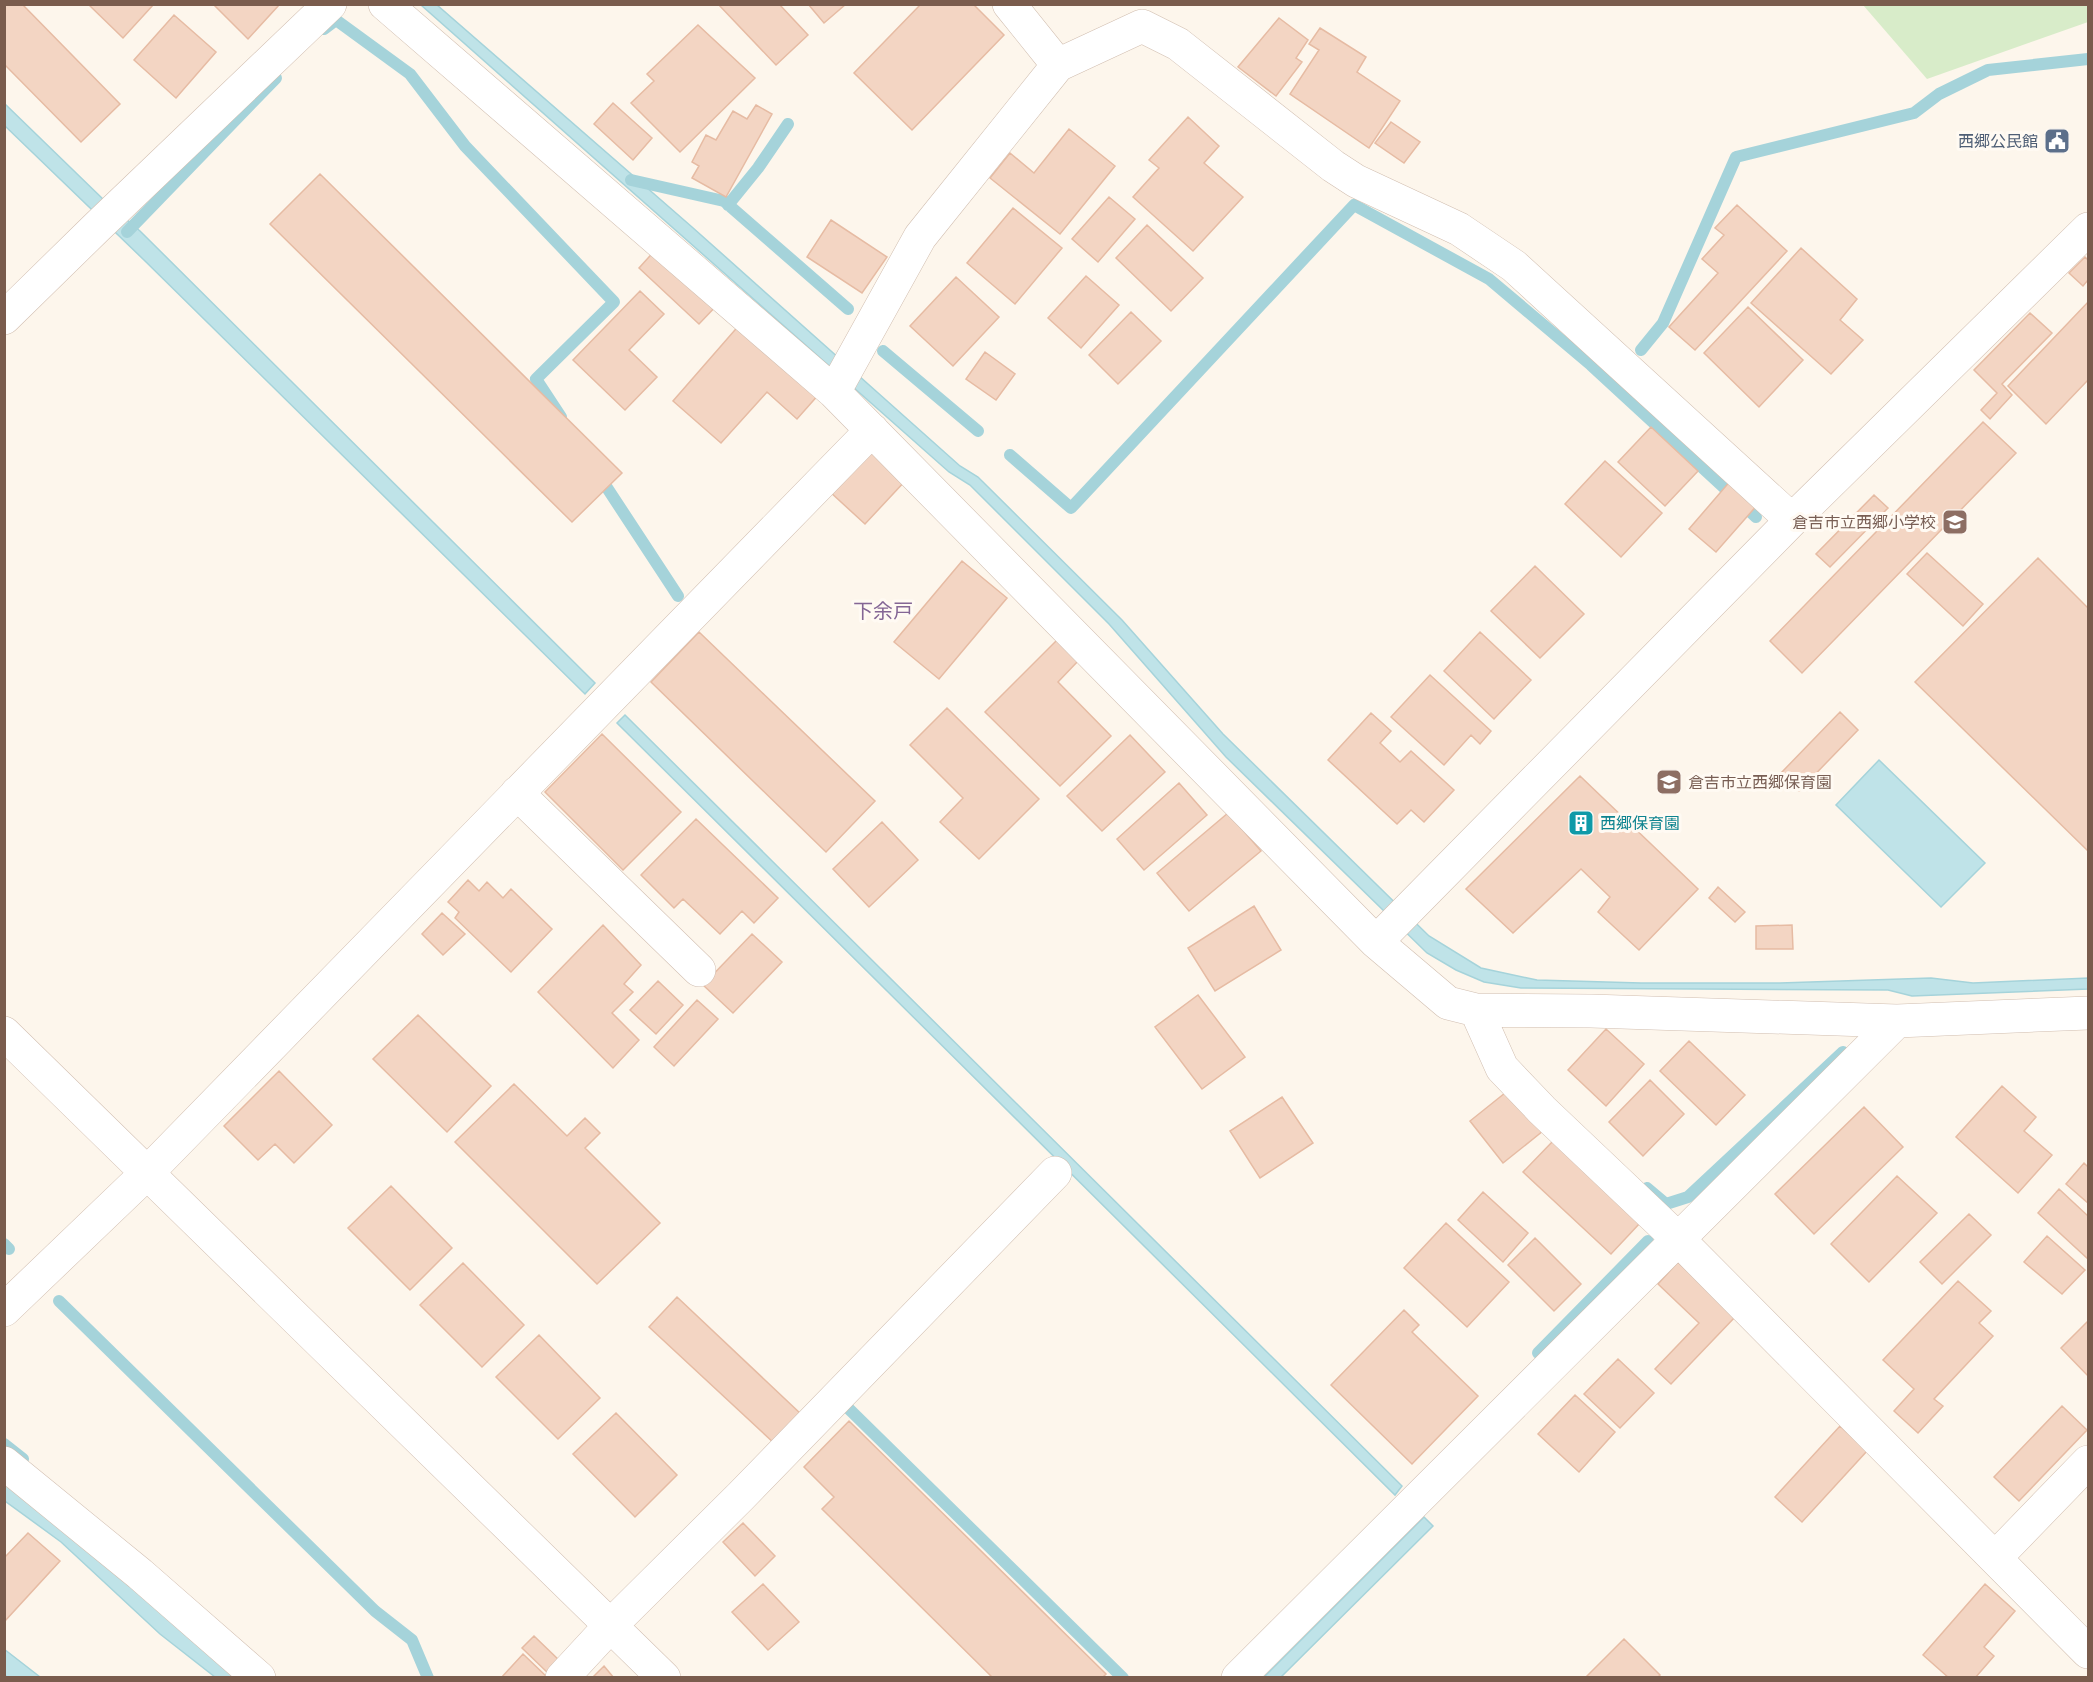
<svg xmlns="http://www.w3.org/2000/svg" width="2093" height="1682" font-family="'Nunito Sans','Noto Sans JP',sans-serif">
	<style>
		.green { fill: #d8ecc9 }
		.water { fill: #bfe3e8; stroke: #a5d3da; stroke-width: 1.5 }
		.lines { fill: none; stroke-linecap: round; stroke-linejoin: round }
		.stream { stroke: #a5d3da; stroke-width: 12 }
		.building { fill: #f3d5c3; stroke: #e6bba3; stroke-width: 1.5 }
		.street-casing { stroke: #d1beb0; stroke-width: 34 }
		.street { stroke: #fff; stroke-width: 33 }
		.labels { text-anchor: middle; stroke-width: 6; stroke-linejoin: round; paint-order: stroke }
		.service-label { font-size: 16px; fill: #4e5e75; stroke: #fffaf3; text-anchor: end }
		.education-label { font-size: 16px; fill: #785e54; stroke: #fffaf3; text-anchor: end }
		.culture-label { font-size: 16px; fill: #0d838f; stroke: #fffaf3; text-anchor: start }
		.quarter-label { font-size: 20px; fill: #846695; stroke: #fffaf3 }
	</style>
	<rect width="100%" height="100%" fill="#fdf6ec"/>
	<path class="green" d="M1863,5H2088V22L1927,79Z"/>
	<path class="water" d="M421,5H437L692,227L960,466L978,477L1122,620L1223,734L1429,936L1481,968L1537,980L1641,983H1780L1931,978L1973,983L2088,978V989L1912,996L1888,990L1521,988L1484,982L1456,970L1427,953L1226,757L1109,624L970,485L949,472Z
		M4,103L106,202L140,231L595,683L585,694L144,260L5,126Z
		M625,715L1402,1486L1395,1495L617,723Z
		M1879,760L1985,863L1941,907L1836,805Z
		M4,1477L241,1677H215L160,1634L61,1542L5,1501Z
		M1424,1517L1433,1526L1281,1677H1264Z
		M4,1649L40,1677H7L5,1675Z"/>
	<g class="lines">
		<path class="stream" d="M324,29L336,20L410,74L465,146L614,302L536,379L561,417
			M631,180L724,201L848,309
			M728,205L758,168L788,124
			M127,232L276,78
			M1641,350L1663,323L1736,157L1914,113L1939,94L1988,70L2088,59
			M883,351L978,431
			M1010,455L1071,508L1354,205L1489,279L1591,365L1756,517
			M598,474L678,596
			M1647,1188L1666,1204L1688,1197L1843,1052
			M4,1244L9,1249
			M59,1301L375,1611L412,1640L428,1678
			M1538,1353L1648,1241
			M848,1408L1123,1678
			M4,1444L23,1459"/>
	</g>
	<path class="building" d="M4,4H22L120,104L81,142L4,64Z
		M88,4H154L123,38Z
		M213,4H280L248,39Z
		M718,4H779L808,35L776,65Z
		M808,4H846L824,23Z
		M921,4H973L1004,35L912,130L854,73Z
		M174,15L216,52L176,98L134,60Z
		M1279,18L1308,40L1296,58L1302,62L1276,96L1238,67Z
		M698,25L755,78L680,152L631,103L654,81L647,74Z
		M1320,28L1366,57L1357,72L1400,101L1369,148L1290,94L1319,50L1309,44Z
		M613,103L652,138L633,160L594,124Z
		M756,105L772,114L726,197L692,178L699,166L692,162L706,135L716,140L733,111L747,119Z
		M1188,117L1219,146L1204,163L1243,197L1193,251L1133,197L1159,168L1149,160Z
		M1391,122L1420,142L1404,163L1375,143Z
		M1069,129L1115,166L1060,234L990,178L1010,153L1034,173Z
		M320,174L622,473L572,522L270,224Z
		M1109,197L1135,219L1098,262L1072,239Z
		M1737,205L1787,251L1695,350L1669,327L1718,273L1702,259L1724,235L1715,228Z
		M1013,208L1062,248L1015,304L967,263Z
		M831,220L887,257L862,293L807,257Z
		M1147,225L1203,278L1171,311L1116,258Z
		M658,247L719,303L699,324L639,268Z
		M1801,248L1857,299L1840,320L1863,340L1831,374L1751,303Z
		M2085,257L2088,260V280L2083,286L2069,273Z
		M1086,276L1119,305L1081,348L1048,318Z
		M956,277L999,317L953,366L910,326Z
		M640,291L664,314L629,350L657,377L625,410L573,360Z
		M2088,302V380L2046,424L2008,386Z
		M1748,307L1803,360L1759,407L1704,353Z
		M1131,312L1161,341L1118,384L1089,355Z
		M2030,313L2052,333L2002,384L2012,395L1990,419L1981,410L1997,393L1974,370Z
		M741,323L820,393L797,419L767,392L721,443L673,401Z
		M985,352L1015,374L996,400L966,379Z
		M1983,422L2016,453L1802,673L1770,641Z
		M1651,427L1698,471L1665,506L1618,462Z
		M869,447L906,480L865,524L829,491Z
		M1605,461L1662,513L1621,557L1565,504Z
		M1732,479L1759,503L1716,552L1689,529Z
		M1874,495L1888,508L1830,567L1816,554Z
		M1927,553L1983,604L1963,626L1907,574Z
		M2038,558L2088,608V851L1915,682Z
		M962,561L1007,598L939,679L894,642Z
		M1535,566L1584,614L1540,658L1491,611Z
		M699,632L875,801L826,852L651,682Z
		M1480,632L1531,680L1494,719L1444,671Z
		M1058,639L1079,660L1058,682L1111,736L1060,786L985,712Z
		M1430,675L1491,731L1480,744L1471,735L1444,765L1391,717Z
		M947,708L1039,799L979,859L940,822L963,798L910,745Z
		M1840,712L1858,730L1799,791L1781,773Z
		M1371,713L1391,731L1380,743L1400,762L1411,751L1454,790L1424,822L1411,810L1397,824L1328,760Z
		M602,734L681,812L623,870L545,792Z
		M1130,735L1165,772L1102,831L1067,796Z
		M1580,776L1698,889L1639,950L1598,912L1610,897L1581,869L1513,933L1466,889Z
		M1179,783L1207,815L1144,870L1117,839Z
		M1228,813L1261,851L1189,911L1157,873Z
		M696,819L778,898L754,923L742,911L720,934L683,899L674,908L641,875Z
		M882,822L918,860L869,907L833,869Z
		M468,880L479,891L487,882L503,898L511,889L552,929L511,972L455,918L459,912L448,902Z
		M1718,887L1745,912L1735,922L1709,898Z
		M1254,906L1281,950L1215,991L1188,948Z
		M442,913L465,934L443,955L422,934Z
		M603,925L641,965L624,984L633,992L612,1013L639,1040L613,1068L538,992Z
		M1792,925L1793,949H1756V926Z
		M752,934L782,962L733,1013L703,985Z
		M658,981L683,1005L656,1034L630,1010Z
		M1198,995L1245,1057L1202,1089L1155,1027Z
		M697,1000L718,1019L674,1066L654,1047Z
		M418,1015L491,1086L447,1132L373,1059Z
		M1606,1029L1644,1064L1606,1106L1568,1070Z
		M1689,1041L1745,1095L1716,1125L1660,1071Z
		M279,1071L332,1125L294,1163L275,1144L258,1160L224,1126Z
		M1650,1080L1684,1114L1643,1156L1609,1122Z
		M514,1084L567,1136L585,1118L600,1133L585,1148L660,1223L597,1284L455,1142Z
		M2002,1086L2036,1117L2024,1131L2052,1155L2018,1193L1956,1137Z
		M1510,1089L1543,1131L1503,1163L1470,1121Z
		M1282,1097L1313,1143L1260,1178L1230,1131Z
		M1864,1107L1903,1147L1814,1234L1775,1194Z
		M1553,1141L1640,1223L1611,1254L1523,1172Z
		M2084,1163L2088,1167V1203L2066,1184Z
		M1897,1176L1937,1213L1869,1282L1831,1244Z
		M391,1186L452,1248L410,1290L348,1228Z
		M2059,1189L2088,1216V1259L2038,1213Z
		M1483,1192L1528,1233L1503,1262L1458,1220Z
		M1969,1214L1991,1235L1942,1284L1920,1262Z
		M1446,1223L1509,1282L1467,1327L1404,1268Z
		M2047,1236L2085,1270L2062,1294L2024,1262Z
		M1535,1238L1581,1284L1554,1311L1508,1265Z
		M1678,1262L1736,1316L1671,1384L1655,1369L1699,1323L1658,1284Z
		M463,1263L524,1325L482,1367L420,1305Z
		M1958,1281L1991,1311L1979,1323L1993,1336L1934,1399L1943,1406L1918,1433L1894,1411L1914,1389L1883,1360Z
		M677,1297L802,1415L775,1444L649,1327Z
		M1404,1310L1419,1325L1412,1332L1478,1396L1412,1464L1331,1385Z
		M2088,1321V1376L2061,1348Z
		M539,1335L600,1398L558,1439L496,1377Z
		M1618,1359L1654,1393L1620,1428L1584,1394Z
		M1575,1395L1615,1432L1579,1472L1538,1434Z
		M2062,1406L2087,1430L2019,1501L1994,1477Z
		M616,1413L677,1475L635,1517L573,1454Z
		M849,1421L1106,1674L1102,1678H993L822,1509L834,1497L804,1467Z
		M1840,1426L1867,1451L1802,1522L1775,1497Z
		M743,1523L775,1556L755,1576L723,1542Z
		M28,1533L60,1561L4,1622V1558Z
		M763,1584L799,1622L768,1650L732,1612Z
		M1985,1584L2015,1611L1984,1647L1994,1656L1975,1678H1949L1923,1655Z
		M534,1636L562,1663L550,1675L522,1648Z
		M1624,1639L1660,1675L1657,1678H1585Z
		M523,1654L548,1678H501Z
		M604,1666L614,1678H592Z"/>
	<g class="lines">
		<g class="street-casing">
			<path id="street" d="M385,4L834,392L1376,942L1448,1003L1476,1010L1591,1011L1897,1021L2088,1013
				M1009,4L1058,65
				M4,318L97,227L330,4
				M834,392L920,237L1058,65L1142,26L1178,44L1333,166L1356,181L1459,229L1514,266L1792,520
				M517,793L699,970
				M1376,942L1792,520L2088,229
				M1476,1010L1502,1068L1542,1110L1678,1239L2088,1652
				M4,1033L664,1678
				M4,1310L146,1174L872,430
				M4,1463L140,1574L259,1678
				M1995,1558L2088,1462
				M562,1678L611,1625L741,1496L1055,1173
				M1238,1678L1897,1021"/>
		</g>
		<use href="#street" class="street"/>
	</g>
	<defs>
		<g id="civic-square" transform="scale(1.35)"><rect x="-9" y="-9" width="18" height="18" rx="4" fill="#5c6f8a" stroke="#fffaf3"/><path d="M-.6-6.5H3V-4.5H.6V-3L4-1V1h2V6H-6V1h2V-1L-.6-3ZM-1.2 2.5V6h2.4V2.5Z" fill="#fff"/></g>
		<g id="school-square" transform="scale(1.35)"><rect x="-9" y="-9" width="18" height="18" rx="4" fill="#8d6e63" stroke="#fffaf3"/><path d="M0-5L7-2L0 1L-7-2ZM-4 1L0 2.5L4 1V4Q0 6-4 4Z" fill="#fff"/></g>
		<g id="building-square" transform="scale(1.35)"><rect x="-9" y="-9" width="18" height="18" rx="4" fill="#0f9aa8" stroke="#fffaf3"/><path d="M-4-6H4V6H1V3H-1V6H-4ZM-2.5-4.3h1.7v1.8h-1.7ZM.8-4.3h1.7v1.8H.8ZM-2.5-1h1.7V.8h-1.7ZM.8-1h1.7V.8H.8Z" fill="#fff"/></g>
	</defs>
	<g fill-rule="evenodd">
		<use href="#civic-square" x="2057" y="141"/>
		<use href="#school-square" x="1955" y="522"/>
		<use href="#school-square" x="1669" y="782"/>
		<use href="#building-square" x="1581" y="823"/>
	</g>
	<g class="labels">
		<g class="service-label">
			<text x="2038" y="147">西郷公民館</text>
		</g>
		<g class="education-label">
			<text x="1936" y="528">倉吉市立西郷小学校</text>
			<text x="1688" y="788" text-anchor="start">倉吉市立西郷保育園</text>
		</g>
		<g class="culture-label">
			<text x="1600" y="829">西郷保育園</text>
		</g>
		<g class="quarter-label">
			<text x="883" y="618">下余戸</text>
		</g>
	</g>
	<rect width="2093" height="1682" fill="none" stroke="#7a5c4d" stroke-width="12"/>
</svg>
